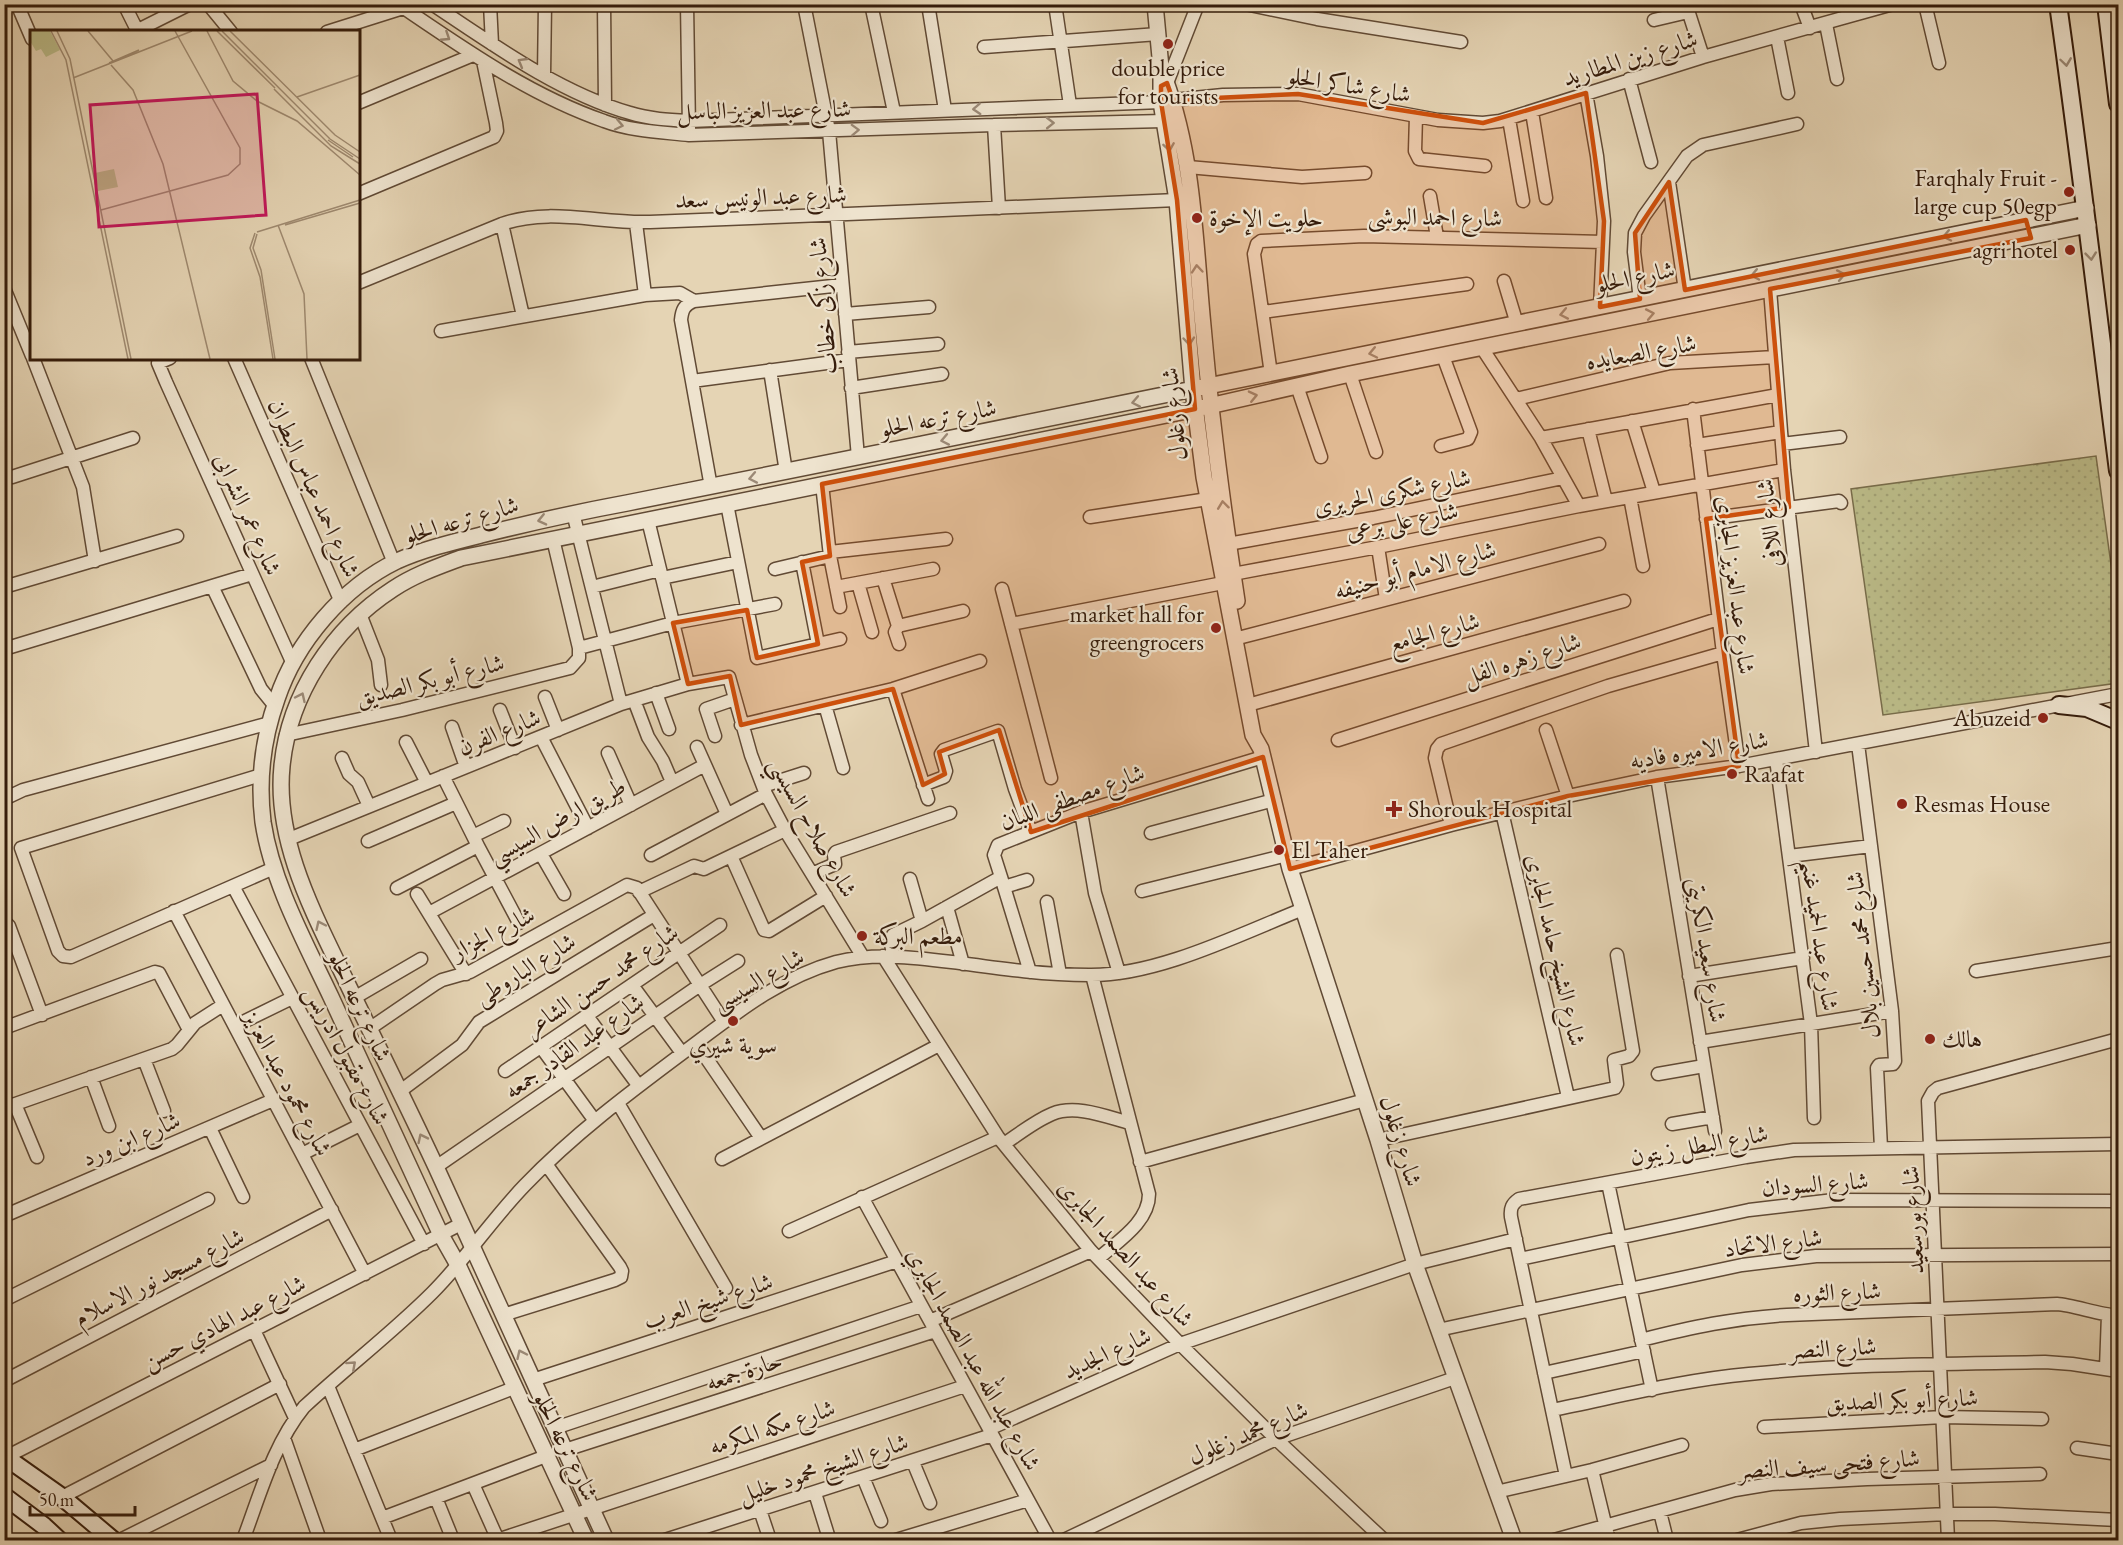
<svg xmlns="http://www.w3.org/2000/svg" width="2123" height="1545" font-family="'EB Garamond',Amiri,serif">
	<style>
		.grass { fill: url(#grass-dots); stroke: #786c4a; stroke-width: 1.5 }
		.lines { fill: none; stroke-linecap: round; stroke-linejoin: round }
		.minor-casing { stroke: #614a35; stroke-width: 15 }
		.tertiary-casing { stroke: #614a35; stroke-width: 18 }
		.secondary-casing { stroke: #351c0b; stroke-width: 20 }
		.minor { stroke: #eee3ce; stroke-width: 12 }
		.tertiary { stroke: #eee3ce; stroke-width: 15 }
		.secondary { stroke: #eee3ce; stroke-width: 16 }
		.oneway { stroke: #9b8976 }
		.marked { fill: #cd500c; fill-opacity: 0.2; stroke: #cd500c; stroke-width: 4.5; stroke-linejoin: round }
		.poi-dot { fill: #8f2418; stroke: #eee3ce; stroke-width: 2 }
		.labels { text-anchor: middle; stroke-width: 4.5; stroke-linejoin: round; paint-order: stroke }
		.street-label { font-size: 24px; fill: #351c0b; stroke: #eee3ce }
		.poi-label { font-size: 24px; fill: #351c0b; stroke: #eee3ce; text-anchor: start }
		.inset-road { fill: none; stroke: #9f8a70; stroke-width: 1.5 }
		.view { fill: #c2185b; fill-opacity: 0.15; stroke: #c2185b; stroke-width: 3 }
		.inset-edge { fill: none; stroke: #351c0b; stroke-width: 3 }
	</style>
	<defs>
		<pattern id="grass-dots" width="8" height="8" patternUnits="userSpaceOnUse" patternTransform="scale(1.5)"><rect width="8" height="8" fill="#bb8"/><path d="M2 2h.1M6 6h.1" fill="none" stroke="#a1a074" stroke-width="1.8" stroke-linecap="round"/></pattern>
	</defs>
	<rect width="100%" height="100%" fill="#e5d4b4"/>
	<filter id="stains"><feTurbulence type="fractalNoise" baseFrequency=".00333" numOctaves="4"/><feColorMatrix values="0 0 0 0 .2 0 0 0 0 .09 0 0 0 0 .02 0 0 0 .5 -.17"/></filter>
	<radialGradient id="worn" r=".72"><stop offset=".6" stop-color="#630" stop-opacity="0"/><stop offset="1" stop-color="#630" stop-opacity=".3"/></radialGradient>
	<path class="grass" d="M2096,456L2118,615V683L1883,715L1851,489Z"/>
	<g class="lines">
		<g class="minor-casing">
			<path id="minor" d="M17,4L32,39
				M124,4L138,32
				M208,4L231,32
				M398,4C463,48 529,95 604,121C630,131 661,132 689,135L994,125L1164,121
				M432,4C492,44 560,93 630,113C649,119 669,120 689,121L1161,102
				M490,4L492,44
				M604,4L605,105
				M687,4L689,129
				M804,4L829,131L858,457
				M871,4L894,112
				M928,4L945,110
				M1055,4L1070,105
				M1245,4L1317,19L1461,42
				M1686,4L1703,57
				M1801,4L1810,28
				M1925,4L1939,63
				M1654,20L1688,12
				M1826,24L1837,79
				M138,30L190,4
				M327,32L403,8
				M1777,37L1788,93
				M984,47L1158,34
				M544,75L545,4
				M1629,79L1651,162
				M1162,85L1167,83L1198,4
				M1586,93L1597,156L1604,221L1600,307
				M1173,100L1223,95L1298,94L1438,120L1483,123L1500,121L1703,57L1893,4
				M358,103L473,55
				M1532,112L1546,198
				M1416,116L1415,151L1419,159L1485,166
				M1509,119L1523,201
				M994,125L999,208
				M1188,167L1302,177L1365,173
				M1669,182L1685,290
				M358,194L494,137L497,131L496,123L483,61
				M1430,196L1437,237
				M636,223L645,295
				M502,224L523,316
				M1504,281L1517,324
				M358,283L502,224C549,207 601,224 650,222C826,215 1001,208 1177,200
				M4,288L32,356
				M1770,289L1784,470L1816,752
				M1640,299L1634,252L1635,233L1644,216L1687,156L1703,145L1797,124
				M1263,312L1467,284
				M845,314L929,307
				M441,331L645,295L680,293L694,301
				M1482,348L1541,438L1579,506
				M848,352L938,344
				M33,358L83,487L95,561
				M170,358L158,363L166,382L293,664
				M234,358L341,602
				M311,358L394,563
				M770,370L786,472
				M1271,374L1254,254L1257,244L1261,241L1364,236L1603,242
				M1350,374L1376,452
				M692,381L849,360
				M1297,386L1321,457
				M851,388L942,374
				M1516,399L1670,363L1775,357
				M1693,409L1723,653L1739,766
				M1632,421L1654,492
				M1588,429L1606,501
				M1541,438L1778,395
				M1782,444L1840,437
				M1697,445L1781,432
				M1441,446L1468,439L1471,432L1443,356
				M12,477L133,438
				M822,484L830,556L840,607
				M711,487L681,320C682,310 684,305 694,301L842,285
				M1630,497L1643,566
				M727,504L757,658L840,639
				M573,513L621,704
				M1090,517L1208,499
				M1706,519L1839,501L1841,503
				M648,520L688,684
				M1228,544L1373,518L1563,478
				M1378,547L1386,599
				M830,552L946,539
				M802,562L818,644
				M775,569L830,556
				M1233,574L1378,547L1579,506L1784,470
				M662,578L738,562
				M883,578L898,626L963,611
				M858,583L872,632
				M212,586L261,689L274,705
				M4,587L177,536
				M592,587L660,570
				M836,587L933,569
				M1002,589L1051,778
				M360,614L378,660L381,685
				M1011,624L1223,583
				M898,626L895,632L899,644
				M1242,637L1599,544
				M579,648L673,623L775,604
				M4,649L252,574
				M893,689L928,799
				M656,693L669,729
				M545,697L558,730
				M634,700L648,737L663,761L672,782
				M1255,703L1624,601
				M825,705L843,768
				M500,710L515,748
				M741,725L893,689L980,661
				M452,727L466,767
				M1546,730L1568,796
				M286,735L402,710L570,668L579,658V648L553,539
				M715,736L706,709L735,699
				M541,737L588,828
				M1338,740L1718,619
				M406,742L427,783
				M1858,744L1892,1011L1895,1061L1893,1064L1879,1065L1877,1068L1881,1148
				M697,747L727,814
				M608,753L631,805
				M342,758L349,774L358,782L369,806
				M1776,759L1811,1024L1814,1118
				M261,775L21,848L58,951L63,956L71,957L274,868
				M443,776L478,846
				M1657,777L1715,1131
				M923,785L944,777L946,771L941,754L944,750L998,731L1015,789L1031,832
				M763,786L804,773
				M4,799L23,790L270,723
				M1081,812L1095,893L1119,973
				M1502,812L1568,1097
				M1451,825L1435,758L1437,749L1441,744L1608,686L1723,653
				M1151,833L1274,800
				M473,836L504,821
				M289,839L621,704L688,684L729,677L751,755L766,794L785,830L863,957
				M368,841L456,803
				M541,854L564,894
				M651,855L766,794
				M731,856L764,930L769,931L826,896
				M1789,856L1871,846
				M1290,869L1451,825L1568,796L1657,777L1739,766L2118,694
				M812,874L835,864L834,855L836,852L950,813
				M1001,877L1030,972
				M910,879L922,921
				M233,886L424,1244
				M1004,887L1027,880
				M397,888L478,846L519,923
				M1142,891L1287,855
				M639,892L694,866L704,869L708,867L785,830
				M417,894L466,974
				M1047,902L1060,974
				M947,907L963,964
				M174,911L365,1274
				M429,913L705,765
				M4,921L9,926L42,1015
				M883,956L998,1137L1091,1251L1180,1344L1276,1439L1384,1540
				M894,956L890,941L893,935L922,921L1001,877L994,855L998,845L1081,812L1263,757
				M1976,971L2118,948
				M1092,975L1149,1194C1149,1222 1118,1241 1099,1258
				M1689,976L1803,958
				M632,985L682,1053
				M354,998L421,959
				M587,1016L638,1085
				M235,1026L292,998
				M4,1028L155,972L159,973L189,1030
				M369,1029L435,984L442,980L470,972L627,885L637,888L724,1022
				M1700,1042L1892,1011
				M696,1043L761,1138
				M541,1047L595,1121
				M144,1059L164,1111
				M505,1071L720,925
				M1658,1074L1704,1066
				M91,1077L109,1126
				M399,1092L462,1045L479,1022L654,915
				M618,1103L726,1288
				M15,1104L37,1157
				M4,1108L172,1049L177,1045L195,1023L223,1005
				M1672,1124L1713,1117
				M210,1128L243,1197
				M1378,1140L1615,1088L1617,1084L1614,1060L1629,1056L1633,1051L1617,955
				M1004,1144C1019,1134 1035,1121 1052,1114C1076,1104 1107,1117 1130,1123
				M302,1154L360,1125
				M722,1159L939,1045
				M1140,1162L1365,1100
				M436,1167L700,985L738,961
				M1608,1183L1652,1390
				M862,1197L1050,1540
				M4,1216L273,1100
				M789,1231L998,1137
				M1520,1259L1749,1210L1834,1200L2118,1201
				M4,1300L208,1199
				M503,1315L615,1280L621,1277L622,1271L620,1267L546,1164
				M930,1321L1091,1251
				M254,1330L295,1418
				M1438,1330L1742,1265L1816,1256L2118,1254
				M1641,1340C1692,1327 1734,1318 1787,1315L2057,1304C2074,1305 2106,1317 2118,1315
				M2106,1368L2108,1315
				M1544,1373L1644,1351
				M533,1380L897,1261
				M4,1381L332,1210
				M328,1386L391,1540
				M1552,1410C1617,1397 1682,1380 1749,1374C1847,1364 1946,1364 2045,1362L2072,1364L2118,1371
				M1764,1427L1943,1417L2042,1419
				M555,1428L921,1306
				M989,1429L1180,1344L1415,1264L1516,1239
				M284,1438L320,1540
				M2077,1448L2118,1454
				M354,1450L514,1388
				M565,1450L935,1331
				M6,1457L461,1224
				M913,1462L930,1503
				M1592,1470L1609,1540
				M1566,1476L1511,1217C1510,1208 1512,1204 1519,1199L1746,1157L1794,1150L2118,1144
				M863,1477L881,1521
				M473,1484L498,1540
				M1496,1492L1592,1470L1682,1445
				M815,1493L828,1535
				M62,1497L280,1384
				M436,1498L453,1540
				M760,1510L770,1540
				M1660,1512L1667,1540
				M382,1518L546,1456
				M120,1540L271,1465
				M243,1540C260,1495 273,1445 304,1407C346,1368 392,1333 432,1293C466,1259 492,1219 525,1185C573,1135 629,1093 684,1052C731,1017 778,978 836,962C877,952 918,958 960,963C1003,969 1046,975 1089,975C1157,976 1240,934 1303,909
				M497,1540L965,1386
				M665,1540L992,1435
				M896,1540L1028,1500
				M1036,1540L1048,1537
				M1064,1540L1276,1439L1455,1378
				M1554,1540L1735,1490L1771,1484L1867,1479L2040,1474
				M1737,1540L1801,1523L1840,1519L1947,1514H1995L2118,1520
				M1948,1540L1928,1101L1933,1092L1938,1088L2118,1039"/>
		</g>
		<g class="tertiary-casing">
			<path id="tertiary" d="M1155,4L1161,68V102L1177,200L1193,390L1204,477L1253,735L1261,749L1290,869L1378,1140L1415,1264L1514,1540
				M1165,79C1194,158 1195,243 1203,326C1211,418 1223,510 1237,601
				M586,1540L458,1265L441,1235C404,1156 368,1076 331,997C305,942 272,882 263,822C258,781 263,738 277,699C296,642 343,587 397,561C424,549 453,542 481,535C529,523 578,512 627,503C726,484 824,464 922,444C1310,367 1698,288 2086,208
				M606,1540C549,1416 493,1291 436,1167C408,1107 378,1047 349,987C317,919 274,844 282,766C289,694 333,628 393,589C414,575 437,567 461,558L1196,409L1350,374L2088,225"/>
		</g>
		<g class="secondary-casing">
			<path id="secondary" d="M2058,4C2080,160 2098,315 2118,471
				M2106,4L2118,104
				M2059,705L2087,708L2118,721
				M4,1456L62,1497L113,1540
				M4,1496L44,1526L59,1540"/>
		</g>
		<use href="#minor" class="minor"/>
		<use href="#tertiary" class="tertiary"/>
		<use href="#secondary" class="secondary"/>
	</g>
	<defs><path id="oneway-chevron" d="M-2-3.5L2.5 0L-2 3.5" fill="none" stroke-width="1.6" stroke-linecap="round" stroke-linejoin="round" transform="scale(1.5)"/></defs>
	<g class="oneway">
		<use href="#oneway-chevron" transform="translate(446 37) rotate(33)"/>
		<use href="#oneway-chevron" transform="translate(522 62) rotate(-150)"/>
		<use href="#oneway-chevron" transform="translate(2066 62) rotate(82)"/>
		<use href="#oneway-chevron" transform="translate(977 109) rotate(177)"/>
		<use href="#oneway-chevron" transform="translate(1050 123) rotate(-1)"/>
		<use href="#oneway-chevron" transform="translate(619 125) rotate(12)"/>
		<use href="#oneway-chevron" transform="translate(855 130) rotate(-2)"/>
		<use href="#oneway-chevron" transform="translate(1169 147) rotate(81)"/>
		<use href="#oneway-chevron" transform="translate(1947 236) rotate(168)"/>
		<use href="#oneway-chevron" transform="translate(2091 256) rotate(84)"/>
		<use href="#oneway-chevron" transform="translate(1197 269) rotate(-95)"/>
		<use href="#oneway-chevron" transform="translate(1755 275) rotate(168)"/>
		<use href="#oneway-chevron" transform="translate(1841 275) rotate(-11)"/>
		<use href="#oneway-chevron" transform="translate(1564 314) rotate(169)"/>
		<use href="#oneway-chevron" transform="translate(1650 314) rotate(-11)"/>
		<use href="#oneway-chevron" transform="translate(1189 341) rotate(85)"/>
		<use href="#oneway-chevron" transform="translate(1373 353) rotate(168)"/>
		<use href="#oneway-chevron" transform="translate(1253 396) rotate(-13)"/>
		<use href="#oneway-chevron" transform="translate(1136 402) rotate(169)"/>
		<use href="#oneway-chevron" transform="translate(945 440) rotate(169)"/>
		<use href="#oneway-chevron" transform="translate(753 478) rotate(169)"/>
		<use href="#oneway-chevron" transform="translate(1223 505) rotate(-97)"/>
		<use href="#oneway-chevron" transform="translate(542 520) rotate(167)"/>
		<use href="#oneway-chevron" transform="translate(301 697) rotate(-65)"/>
		<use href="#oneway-chevron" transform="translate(320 925) rotate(-115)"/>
		<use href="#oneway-chevron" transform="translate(422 1138) rotate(-116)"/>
		<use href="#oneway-chevron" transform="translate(521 1354) rotate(-115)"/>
		<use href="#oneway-chevron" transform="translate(352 1365) rotate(-42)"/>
	</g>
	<path class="marked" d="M1167,83L1173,100L1298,94L1483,123L1586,93L1604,221L1600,307L1640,299L1635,233L1669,182L1685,290L2026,220L2031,238L1770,289L1789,507L1706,519L1739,766L1568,796L1290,869L1263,757L1031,832L999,730L939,752L945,774L923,785L893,689L741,725L730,676L688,684L673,623L747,610L757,658L818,644L802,562L830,556L822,484L1195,409L1177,200L1161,102V86Z"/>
	<g class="poi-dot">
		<circle cx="1168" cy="44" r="6"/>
		<circle cx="2069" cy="192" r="6"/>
		<circle cx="1197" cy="218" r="6"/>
		<circle cx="2070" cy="250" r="6"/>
		<circle cx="1216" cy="628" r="6"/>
		<circle cx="2043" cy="718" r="6"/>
		<circle cx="1732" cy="774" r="6"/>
		<circle cx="1902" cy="804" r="6"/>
		<path d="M1391 800h6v6h6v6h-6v6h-6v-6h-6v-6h6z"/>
		<circle cx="1279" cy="850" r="6"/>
		<circle cx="862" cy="936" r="6"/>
		<circle cx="733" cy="1021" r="6"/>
		<circle cx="1930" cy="1039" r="6"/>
	</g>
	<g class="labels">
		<g class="street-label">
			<text transform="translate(1630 58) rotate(-17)" y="8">شارع زين المطاريد</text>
			<text transform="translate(1349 85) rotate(9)" y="8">شارع شاكر الحلو</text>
			<text transform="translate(764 110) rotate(-1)" y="8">شارع عبد العزيز الباسل</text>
			<text transform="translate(761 197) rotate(-2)" y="8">شارع عبد الونيس سعد</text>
			<text transform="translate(1435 217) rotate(1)" y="8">شارع احمد البوشى</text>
			<text transform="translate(1635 277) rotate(-12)" y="8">شارع الحلو</text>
			<text transform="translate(823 306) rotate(-95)" y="8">شارع زكى خطاب</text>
			<text transform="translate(1641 352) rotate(-10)" y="8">شارع الصعايده</text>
			<text transform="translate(1174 414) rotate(-96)" y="8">شارع زغلول</text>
			<text transform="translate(938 418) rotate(-11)" y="8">شارع ترعه الحلو</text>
			<text transform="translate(314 488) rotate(66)" y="8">شارع احمد عباس البطران</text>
			<text transform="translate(1392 492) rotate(-11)" y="8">شارع شكرى الحريرى</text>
			<text transform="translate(248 514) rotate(66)" y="8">شارع عمر الشرابى</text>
			<text transform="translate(461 520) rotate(-16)" y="8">شارع ترعه الحلو</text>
			<text transform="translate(1402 521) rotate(-11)" y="8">شارع على برعى</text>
			<text transform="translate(1769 523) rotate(-96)" y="8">شارع اللافى</text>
			<text transform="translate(1415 570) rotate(-15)" y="8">شارع الامام أبو حنيفه</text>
			<text transform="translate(1736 585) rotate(83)" y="8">شارع عبد العزيز الجابرى</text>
			<text transform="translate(1434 632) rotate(-15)" y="8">شارع الجامع</text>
			<text transform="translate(1522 659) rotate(-18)" y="8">شارع زهره الفل</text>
			<text transform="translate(430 680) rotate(-14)" y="8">شارع أبو بكر الصديق</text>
			<text transform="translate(499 732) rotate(-22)" y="8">شارع الفرن</text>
			<text transform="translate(1699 750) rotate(-9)" y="8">شارع الاميره فاديه</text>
			<text transform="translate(1072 797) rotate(-20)" y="8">شارع مصطفى اللبان</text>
			<text transform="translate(557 821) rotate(-29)" y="8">طريق ارض السيسي</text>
			<text transform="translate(813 827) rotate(61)" y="8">شارع صلاح السيسي</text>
			<text transform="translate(493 933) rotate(-27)" y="8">شارع الجزار</text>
			<text transform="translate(1820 935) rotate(82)" y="8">شارع عبد الحميد غنيم</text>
			<text transform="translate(1556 950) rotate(77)" y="8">شارع الشيخ حامد الجابرى</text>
			<text transform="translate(1707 950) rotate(81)" y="8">شارع سعيد الكريتى</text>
			<text transform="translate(1863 955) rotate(-96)" y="8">شارع محمد حسين بلال</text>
			<text transform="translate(525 969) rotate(-32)" y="8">شارع الباروطى</text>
			<text transform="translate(601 980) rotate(-34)" y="8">شارع محمد حسن الشاعر</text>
			<text transform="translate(758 980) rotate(-30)" y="8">شارع السيسى</text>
			<text transform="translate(360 1006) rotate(65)" y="8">شارع ترعه الحلو</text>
			<text transform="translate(574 1046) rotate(-35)" y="8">شارع عبد القادر جمعه</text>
			<text transform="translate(347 1055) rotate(62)" y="8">شارع مقبول ادريس</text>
			<text transform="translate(288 1083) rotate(62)" y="8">شارع محمود عبد العزيز</text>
			<text transform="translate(131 1139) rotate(-23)" y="8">شارع ابن ورد</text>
			<text transform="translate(1401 1141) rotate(73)" y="8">شارع زغلول</text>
			<text transform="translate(1699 1145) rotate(-10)" y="8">شارع البطل زيتون</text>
			<text transform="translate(1815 1184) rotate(-4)" y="8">شارع السودان</text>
			<text transform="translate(1913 1220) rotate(-93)" y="8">شارع بورسعيد</text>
			<text transform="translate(1773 1243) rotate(-7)" y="8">شارع الاتحاد</text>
			<text transform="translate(1126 1253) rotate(48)" y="8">شارع عبد الصمد الجابرى</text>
			<text transform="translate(159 1277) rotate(-27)" y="8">شارع مسجد نور الاسلام</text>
			<text transform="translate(1837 1292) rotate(-2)" y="8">شارع الثوره</text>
			<text transform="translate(708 1301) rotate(-18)" y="8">شارع شيخ العرب</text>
			<text transform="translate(224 1322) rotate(-27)" y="8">شارع عبد الهادي حسن</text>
			<text transform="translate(1833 1348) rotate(-3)" y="8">شارع النصر</text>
			<text transform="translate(1107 1353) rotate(-24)" y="8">شارع الجديد</text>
			<text transform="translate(974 1359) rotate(61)" y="8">شارع عبد الله عبد الصمد الجابري</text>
			<text transform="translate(744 1371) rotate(-18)" y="8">حارة جمعه</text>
			<text transform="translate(1902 1400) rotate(-2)" y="8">شارع أبو بكر الصديق</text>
			<text transform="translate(772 1427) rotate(-18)" y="8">شارع مكه المكرمه</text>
			<text transform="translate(1248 1433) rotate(-23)" y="8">شارع محمد زغلول</text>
			<text transform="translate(566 1446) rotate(64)" y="8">شارع ترعه الحلو</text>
			<text transform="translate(1829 1464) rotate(-4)" y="8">شارع فتحى سيف النصر</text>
			<text transform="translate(823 1468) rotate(-18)" y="8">شارع الشيخ محمود خليل</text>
		</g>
		<g class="poi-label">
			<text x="1168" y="76" text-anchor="middle">double price<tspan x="1168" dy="28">for tourists</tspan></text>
			<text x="2057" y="186" text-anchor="end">Farqhaly Fruit -<tspan x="2057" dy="28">large cup 50egp</tspan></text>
			<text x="1209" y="226">حلويت الإخوة</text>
			<text x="2058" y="258" text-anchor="end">agri hotel</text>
			<text x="1204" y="622" text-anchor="end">market hall for<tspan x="1204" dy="28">greengrocers</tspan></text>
			<text x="2031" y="726" text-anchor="end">Abuzeid</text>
			<text x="1744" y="782">Raafat</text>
			<text x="1914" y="812">Resmas House</text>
			<text x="1408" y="817">Shorouk Hospital</text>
			<text x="1291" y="858">El Taher</text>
			<text x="874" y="944">مطعم البركة</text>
			<text x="1942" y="1047">هالك</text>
			<text x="733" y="1053" text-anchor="middle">سوية شيري</text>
		</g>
	</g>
	<g transform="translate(30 30)">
		<rect width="330" height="330" fill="#e5d4b4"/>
		<path d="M84,139L88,157L68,161L65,143Z" fill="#bb8"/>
		<path d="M0,1H20L30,20L16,27L11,19L6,21L0,11Z" fill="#bb8"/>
		<path class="inset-road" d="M21,1L36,30L98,329M27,1L40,29L101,329M58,1L83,31M177,1L203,51L227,71L267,91L330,145M187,1L245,58M192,1L300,109L330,129M200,1L305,105L330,122M79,33L109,20M81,35L103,60L133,134L180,329M43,48L162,1M244,59L301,116L330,134M267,67L330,45M298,110L323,127M71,180L198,145L210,134V118L145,1M248,195L274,264L277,329M255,195L330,173M227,202L330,170M225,203L220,218L230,247L243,329M227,204L223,218L231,240L245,329"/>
		<path class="view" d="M227,64L236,185L69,197L60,75Z"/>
		<rect width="330" height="330" class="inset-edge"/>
	</g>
	<rect width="2123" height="1545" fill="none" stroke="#e5d4b4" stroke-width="24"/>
	<rect x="6" y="6" width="2111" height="1533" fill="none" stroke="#351c0b" stroke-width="3"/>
	<rect x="12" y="12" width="2099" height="1521" fill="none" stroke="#351c0b" stroke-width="1.5"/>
	<path d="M30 1506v9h105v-9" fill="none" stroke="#351c0b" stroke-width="3"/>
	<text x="39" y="1506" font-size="18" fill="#351c0b" stroke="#eee3ce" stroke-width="4.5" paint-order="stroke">50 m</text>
	<rect width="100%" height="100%" filter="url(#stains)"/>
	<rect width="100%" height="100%" fill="url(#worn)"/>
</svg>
